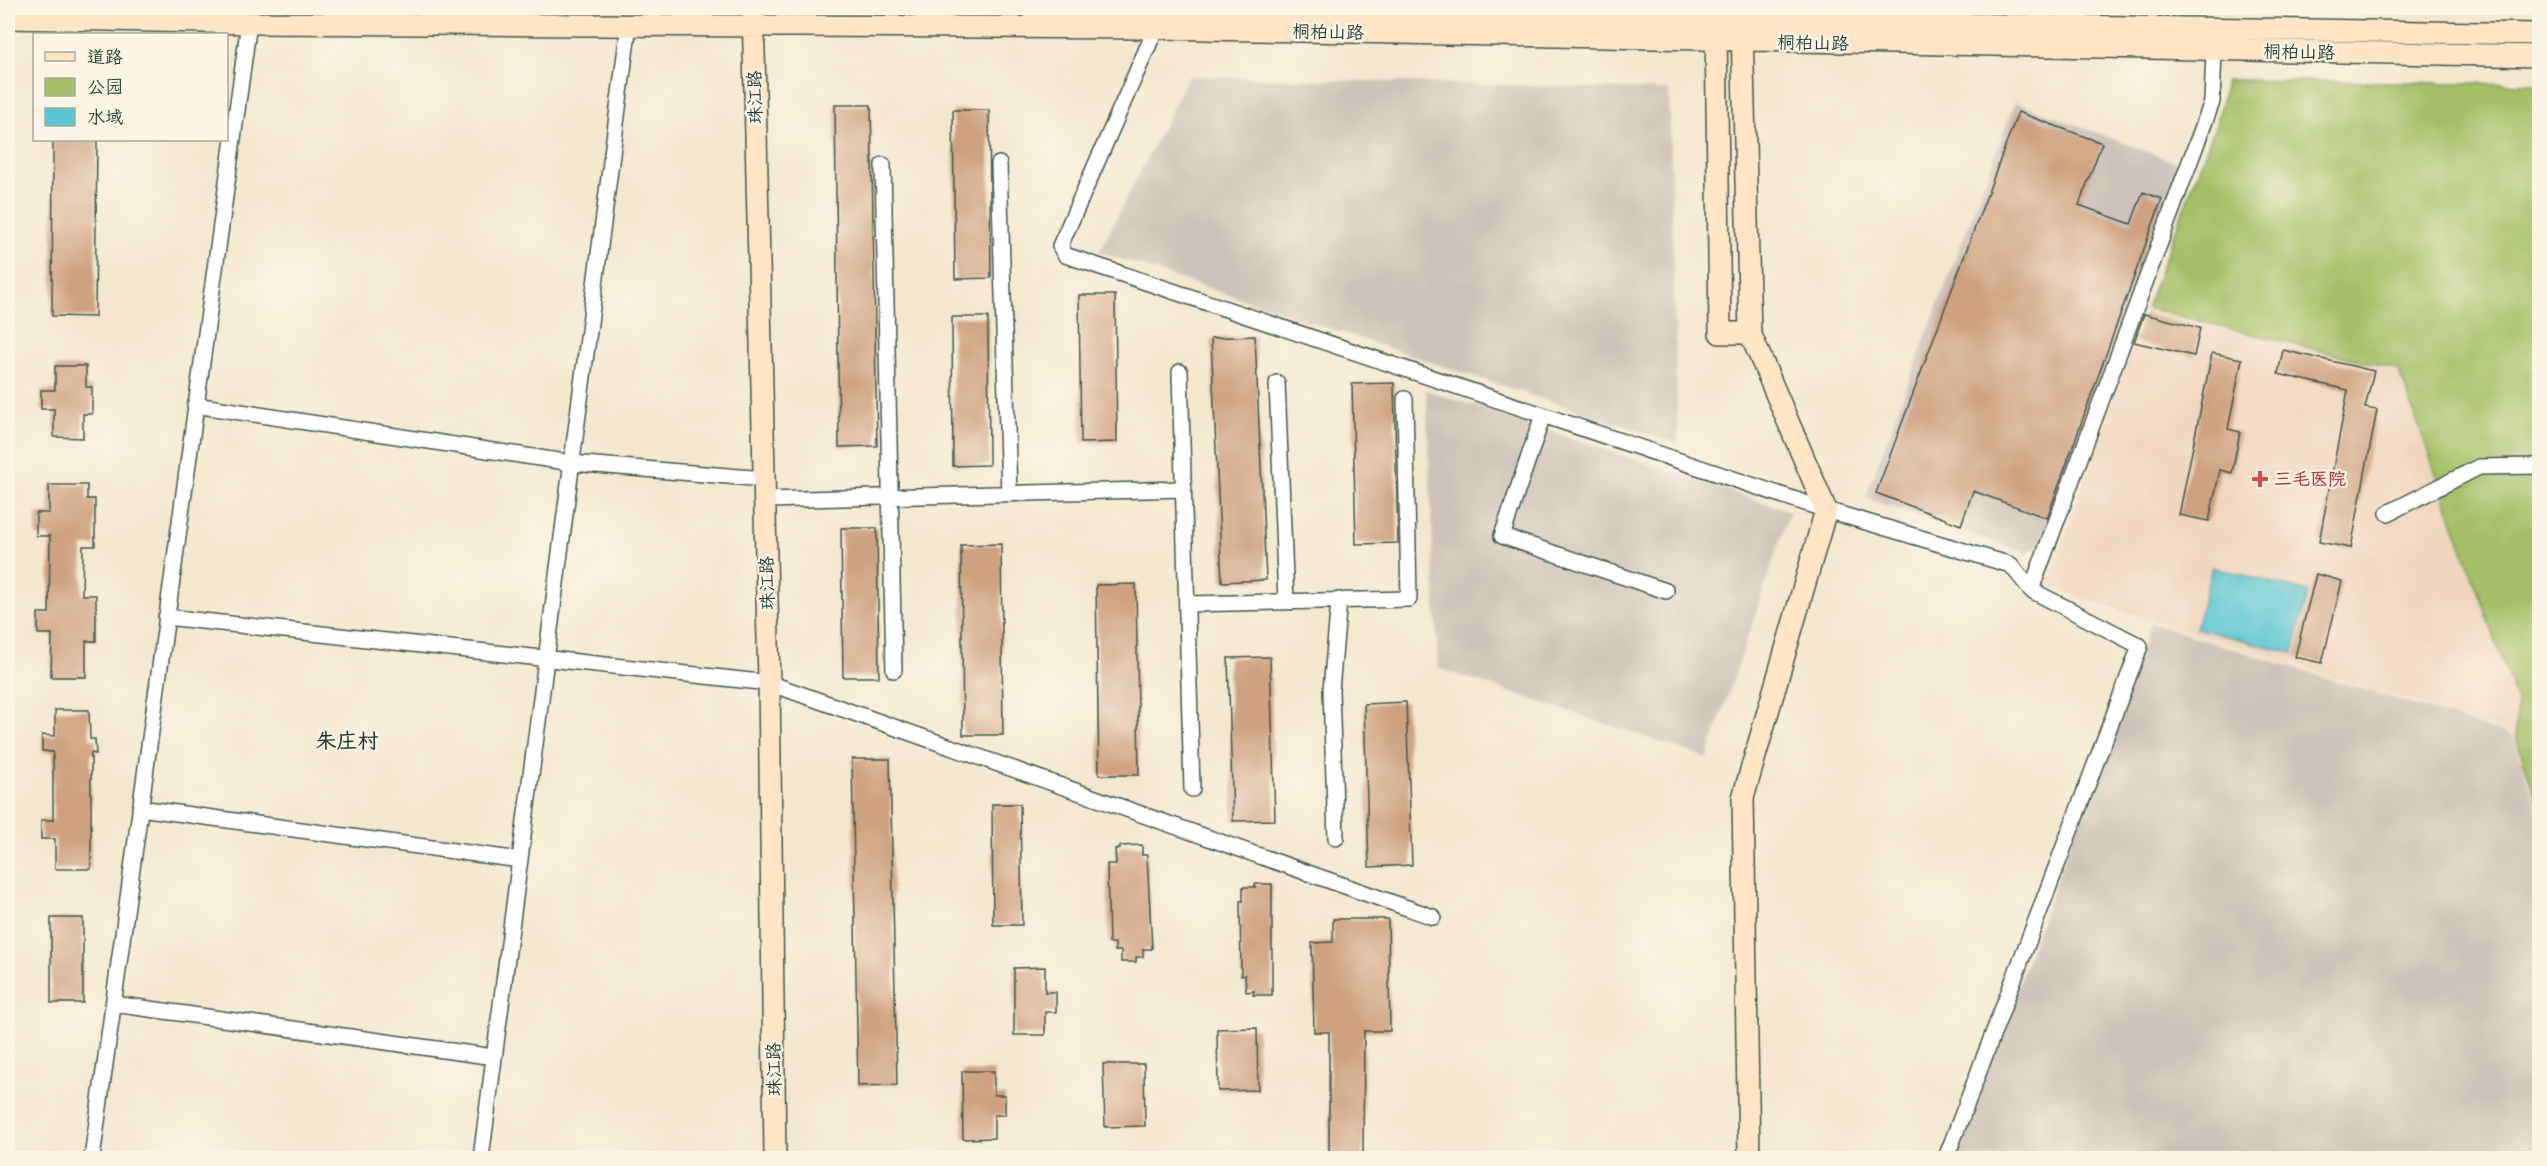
<svg xmlns="http://www.w3.org/2000/svg" width="2547" height="1166" font-family="Pangolin,'LXGW WenKai TC',sans-serif">
	<style>
		.built { fill: #efd6bc }
		.industrial { fill: #cdc2b9 }
		.green { fill: #a4bf65; stroke: #627e4c; stroke-width: 1.5 }
		.water { fill: #5ac6d3; stroke: #3c8284; stroke-width: 1.5 }
		.building { fill: #cea280 }
		.lines { fill: none; stroke-linecap: round; stroke-linejoin: round }
		.street-casing { stroke: #3f574b; stroke-width: 18 }
		.secondary-casing { stroke: #3f574b; stroke-width: 24 }
		.street { stroke: #fff; stroke-width: 15 }
		.secondary { stroke: #fee5c5; stroke-width: 21 }
		.health-dot { fill: #e0444e; stroke: #fcf5e5; stroke-width: 2 }
		.labels { text-anchor: middle; stroke-width: 4.5; stroke-linejoin: round; paint-order: stroke }
		.street-label { font-size: 18px; fill: #1f3d34; stroke: #fcf5e5 }
		.health-label { font-size: 18px; font-weight: bold; fill: #be3a42; stroke: #fcf5e5; text-anchor: start }
		.quarter-label { font-size: 21px; font-weight: bold; fill: #1f3d34; stroke: #fcf5e5 }
	</style>
	<rect width="100%" height="100%" fill="#fcf5e5"/>
	<filter id="ink" filterUnits="userSpaceOnUse"><feTurbulence type="fractalNoise" baseFrequency=".0167" numOctaves="2"/><feDisplacementMap in="SourceGraphic" scale="12" xChannelSelector="R" yChannelSelector="G"/><feConvolveMatrix kernelMatrix="1 2 1 2 8 2 1 2 1" color-interpolation-filters="sRGB"/></filter>
	<filter id="wash" filterUnits="userSpaceOnUse"><feTurbulence type="fractalNoise" baseFrequency=".008" numOctaves="4" result="noise"/><feDisplacementMap in="SourceGraphic" scale="24" xChannelSelector="R" yChannelSelector="G"/><feGaussianBlur stdDeviation="1.35" result="paint"/><feColorMatrix in="noise" values="0 0 0 0 0 0 0 0 0 0 0 0 0 0 0 0 0 1.4 0 .05"/><feComposite in="paint" operator="in"/></filter>
	<g filter="url(#wash)">
		<rect width="100%" height="100%" fill="#f3e8ce"/>
		<path class="built" d="M2144,310L2398,371L2516,703L2513,734L2047,587Z"/>
		<path class="industrial" d="M1189,76L1669,90L1678,444L1099,252Z
			M2015,102L2180,164L2042,544L2027,553L1865,498Z
			M1426,390L1790,511L1707,758L1438,668Z
			M2151,623L2513,736L2539,816V1158H1954Z"/>
		<path class="green" d="M2226,80L2539,84V808L2515,735L2517,702L2399,370L2146,308L2218,119Z"/>
		<path class="water" d="M2212,567L2308,592L2293,653L2196,628Z"/>
		<g id="blocks">
			<path class="building" d="M835,105H871L877,446L839,447Z
				M953,110H989L991,278L955,279Z
				M2018,112L2102,143L2079,205L2131,224L2143,192L2162,199L2047,518L1973,491L1961,525L1876,493Z
				M53,140H97L95,317L52,316Z
				M1079,295H1115L1117,442L1081,443Z
				M2144,314L2200,328L2194,356L2134,342Z
				M952,317H988L989,465L953,466Z
				M1255,336L1266,580L1222,582L1211,338Z
				M2283,350L2374,371L2365,408L2377,410L2351,548L2319,542L2348,390L2278,374Z
				M2212,353L2242,359L2228,429L2240,432L2232,473L2220,470L2209,521L2179,515Z
				M55,366H86V387H92V414H83V438L54,437V409H41V390H55Z
				M1394,383L1398,543L1356,544L1352,384Z
				M49,485H87V499H95V546H83L82,595H96V641H86V677H51L52,634H38V613H49L50,536H36V513H49Z
				M841,528H877L879,677H843Z
				M1001,544L1003,735H963L961,545Z
				M2316,574L2342,581L2322,663L2295,657Z
				M1136,584L1139,775H1099L1096,585Z
				M1270,657L1275,820L1233,821L1228,658Z
				M1406,702L1412,865L1369,867L1364,704Z
				M55,710H89L90,739H95L96,754L91,753V869H55V839H41V820H53V752L42,751V735L55,736Z
				M852,759H890L897,1085L858,1086Z
				M992,804H1020L1022,925H993Z
				M1142,845V855H1147L1152,949H1143V957H1136V962H1121V951H1115V943H1109L1107,864H1116L1115,849H1120V846Z
				M1255,884H1272V995H1253L1254,991L1246,992L1245,975L1241,976L1240,901H1243V887H1255Z
				M51,918H83V1003H51Z
				M1333,919H1388L1390,1031H1364L1363,1158L1329,1157V1032H1314L1312,943L1333,942Z
				M1045,967V992H1056V1012H1045V1035H1014V968Z
				M1257,1028L1258,1090L1218,1091L1217,1029Z
				M1103,1064H1144L1145,1126L1105,1127Z
				M962,1071H994V1095H1005V1115H994V1138L963,1139Z"/>
		</g>
	</g>
	<g filter="url(#ink)">
		<use href="#blocks" fill-opacity="0" stroke="#3f574b" stroke-width="1.5"/>
		<g class="lines">
			<g class="street-casing">
				<path id="street" d="M1156,28L1060,246L1065,255L1826,510L2011,565L2031,590L2140,646L1946,1158
					M999,164L1009,494
					M883,165L894,670
					M1180,372L1192,789
					M1277,383L1286,601
					M195,405L572,463L764,479
					M1543,415L1502,536L1666,591
					M765,500L1184,489
					M2388,513L2479,467L2540,466
					M2031,590L2212,102L2214,51
					M1187,604L1409,599L1405,399
					M166,617L769,683L1433,917
					M140,808L520,860
					M1336,838L1331,690L1339,600
					M114,1004L494,1057
					M92,1158L249,23
					M481,1158L629,24"/>
			</g>
			<g class="secondary-casing">
				<path id="secondary" d="M753,8L769,683L775,1158
					M1030,8L2540,34
					M8,18L249,23L1156,28L2540,56
					M1716,27L1720,333H1750
					M1742,29L1750,333L1826,510L1743,798L1749,1158"/>
			</g>
			<use href="#street" class="street"/>
			<use href="#secondary" class="secondary"/>
		</g>
	</g>
	<path class="health-dot" d="M2257 470h6v6h6v6h-6v6h-6v-6h-6v-6h6z"/>
	<g class="labels">
		<g class="street-label">
			<text transform="translate(1328 32) rotate(1)" y="6">桐柏山路</text>
			<text transform="translate(1813 43) rotate(1)" y="6">桐柏山路</text>
			<text transform="translate(2299 52) rotate(1)" y="6">桐柏山路</text>
			<text transform="translate(755 97) rotate(-91)" y="6">珠江路</text>
			<text transform="translate(767 583) rotate(-91)" y="6">珠江路</text>
			<text transform="translate(774 1069) rotate(-91)" y="6">珠江路</text>
		</g>
		<g class="health-label">
			<text x="2274" y="485">三毛医院</text>
		</g>
		<g class="quarter-label">
			<text x="347" y="748">朱庄村</text>
		</g>
	</g>
	<rect width="2547" height="1166" fill="none" stroke="#fcf5e5" stroke-width="30"/>
	<rect x="33" y="33" width="195" height="108" fill="#fcf5e5" stroke="#a4ab9e" stroke-width="1.5"/>
	<rect x="45" y="52" width="30" height="9" fill="#fee5c5" stroke="#a4ab9e" stroke-width="1.5"/>
	<text x="87" y="63" font-size="18" fill="#1f3d34">道路</text>
	<rect x="45" y="78" width="30" height="18" fill="#a4bf65" stroke="#a4ab9e" stroke-width="1.5"/>
	<text x="87" y="93" font-size="18" fill="#1f3d34">公园</text>
	<rect x="45" y="108" width="30" height="18" fill="#5ac6d3" stroke="#a4ab9e" stroke-width="1.5"/>
	<text x="87" y="123" font-size="18" fill="#1f3d34">水域</text>
</svg>
